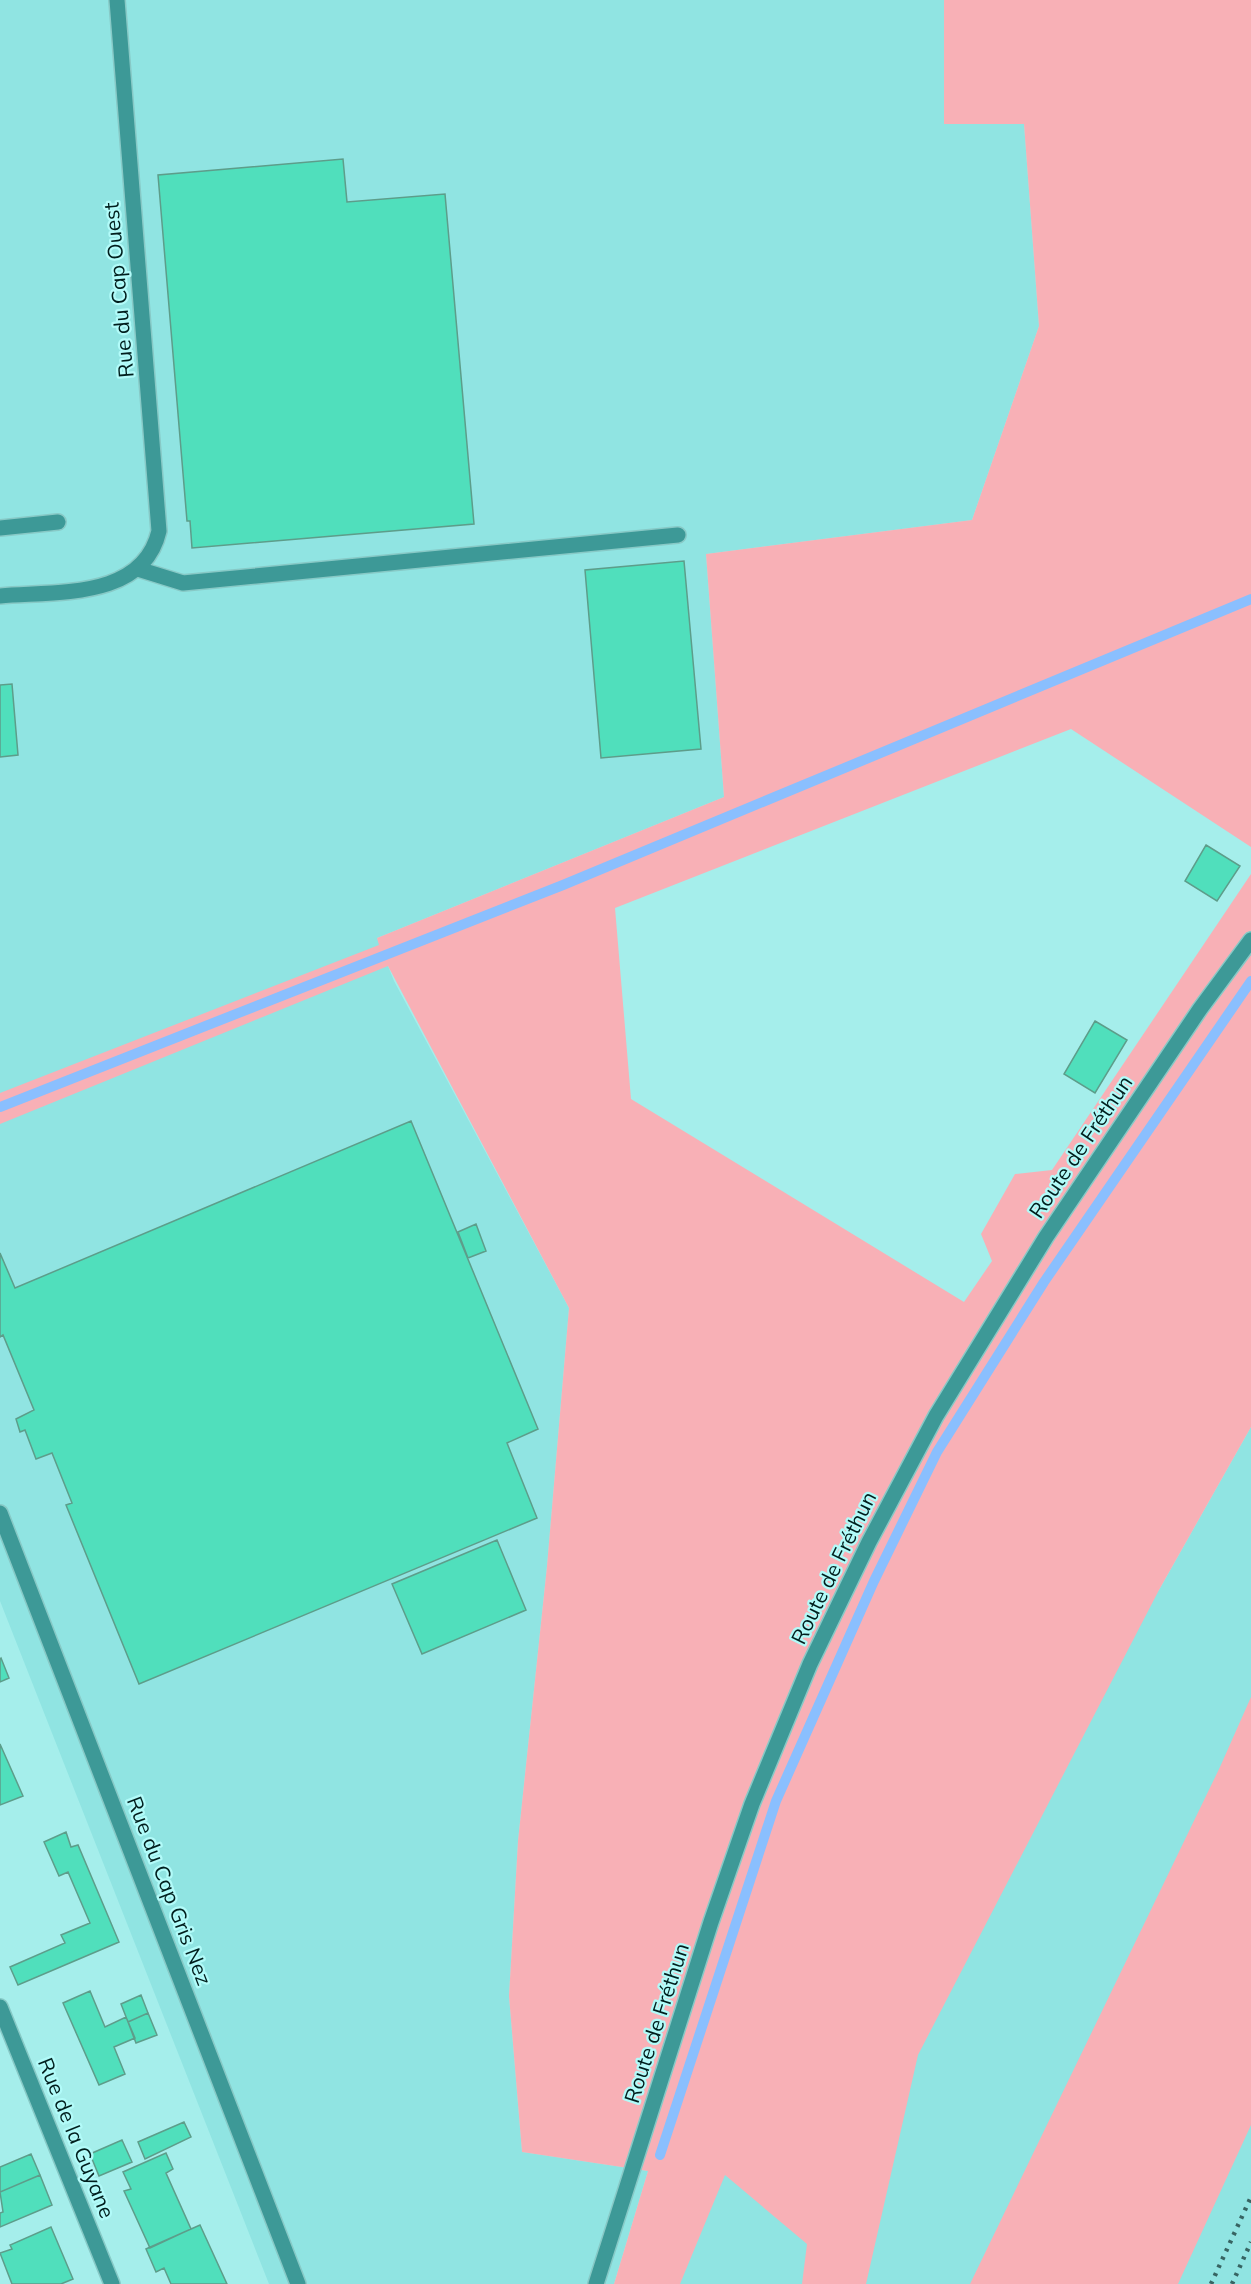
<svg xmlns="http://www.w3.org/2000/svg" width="1251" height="2284" font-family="Mulish,sans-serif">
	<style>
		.built { fill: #90e4e2 }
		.green { fill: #f8b0b6 }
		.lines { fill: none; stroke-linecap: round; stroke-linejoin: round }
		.stream { stroke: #8abffe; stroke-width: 10 }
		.building { fill: #50dfbc; stroke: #5d9d8a; stroke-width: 1.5 }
		.minor-casing { stroke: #87c9c6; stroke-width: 18 }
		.minor { stroke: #3d9997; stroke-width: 15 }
		.rail { stroke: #376462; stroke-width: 4.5; stroke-dasharray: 3 6; stroke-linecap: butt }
		.labels { text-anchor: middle; stroke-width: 4.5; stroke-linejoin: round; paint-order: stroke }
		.street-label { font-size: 21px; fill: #001e1d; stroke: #b2fbf9 }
	</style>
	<rect width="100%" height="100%" fill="#a5eeeb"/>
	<path class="built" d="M0,0H944V124H1024L1039,326L972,520L706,554L724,797L377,938L394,981L569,1308L547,1566L518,1841L509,1996L522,2152L648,2171L614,2284H269L0,1601Z
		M1251,1427V2284H638L1159,1590Z"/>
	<path class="green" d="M944,0H1251V847L1071,729L615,908L631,1099L964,1302L992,1261L981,1234L1015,1174L1052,1170L1251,874V1427L1159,1590L918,2055L866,2284H802L807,2244L725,2175L680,2284H614L648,2171L522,2152L509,1996L518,1841L547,1566L569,1308L388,966L0,1124V1093L379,945L377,938L724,797L706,554L972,520L1039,326L1024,124H944Z
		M1251,1697V2125L1178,2284H970L1220,1767Z"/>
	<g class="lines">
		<path class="stream" d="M0,1107L563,885L1251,599
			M660,2155L776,1801L874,1581L937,1452L1044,1282L1251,981"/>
	</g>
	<path class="building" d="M343,159L347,202L445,194L474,524L192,548L190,521H187L158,175Z
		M684,561L701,749L601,758L585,570Z
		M12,684L18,755L0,757V685Z
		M1206,845L1240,866L1217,901L1185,881Z
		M1095,1021L1127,1040L1095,1093L1064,1074Z
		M411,1121L538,1429L507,1443L537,1518L139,1684L66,1505L72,1503L52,1453L36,1459L25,1430L20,1432L16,1419L34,1410L3,1335L0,1337V1253L15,1288Z
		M476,1224L486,1251L468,1258L458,1232Z
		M497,1540L526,1610L422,1654L392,1584Z
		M1,1658L9,1678L0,1682V1659Z
		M0,1744L23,1796L0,1805Z
		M66,1832L71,1847L78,1845L119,1942L18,1985L10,1967L65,1943L61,1935L90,1923L68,1872L59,1876L44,1842Z
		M90,1991L105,2027L126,2017L135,2038L114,2047L125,2074L99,2085L63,2003Z
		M141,1995L148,2013L128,2022L121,2004Z
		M148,2013L157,2035L136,2043L128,2022Z
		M184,2122L191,2137L145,2159L138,2142Z
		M122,2140L132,2162L99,2176L90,2154Z
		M166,2153L173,2169L166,2173L191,2229L150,2248L124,2191L131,2189L123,2172Z
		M31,2154L40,2175L0,2192V2167Z
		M40,2175L52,2205L0,2227V2213L3,2212L0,2192Z
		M200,2225L227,2284H171L164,2268L156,2272L146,2249Z
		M51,2227L73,2279L61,2284H12L0,2253L12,2249L10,2245Z"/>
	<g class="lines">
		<g class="minor-casing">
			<path id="minor" d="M0,528L58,522
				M138,569L183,583L678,535
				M0,596C56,591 143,600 159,531L117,0
				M0,1513L298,2284
				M0,2007L112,2284
				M596,2284L711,1922L752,1804L810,1664L869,1542L936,1416L1046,1237L1200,1009L1251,940"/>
		</g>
		<use href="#minor" class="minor"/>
		<path class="rail" d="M1211,2284L1251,2197
			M1232,2284L1251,2242"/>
	</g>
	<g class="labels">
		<g class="street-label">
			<text transform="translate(119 290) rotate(-95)" y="7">Rue du Cap Ouest</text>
			<text transform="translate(1081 1147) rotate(-56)" y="7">Route de Fréthun</text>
			<text transform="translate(834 1568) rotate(-64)" y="7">Route de Fréthun</text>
			<text transform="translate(169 1891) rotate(69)" y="7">Rue du Cap Gris Nez</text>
			<text transform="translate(657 2023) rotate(-72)" y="7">Route de Fréthun</text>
			<text transform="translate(76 2138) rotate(68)" y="7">Rue de la Guyane</text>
		</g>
	</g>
</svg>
